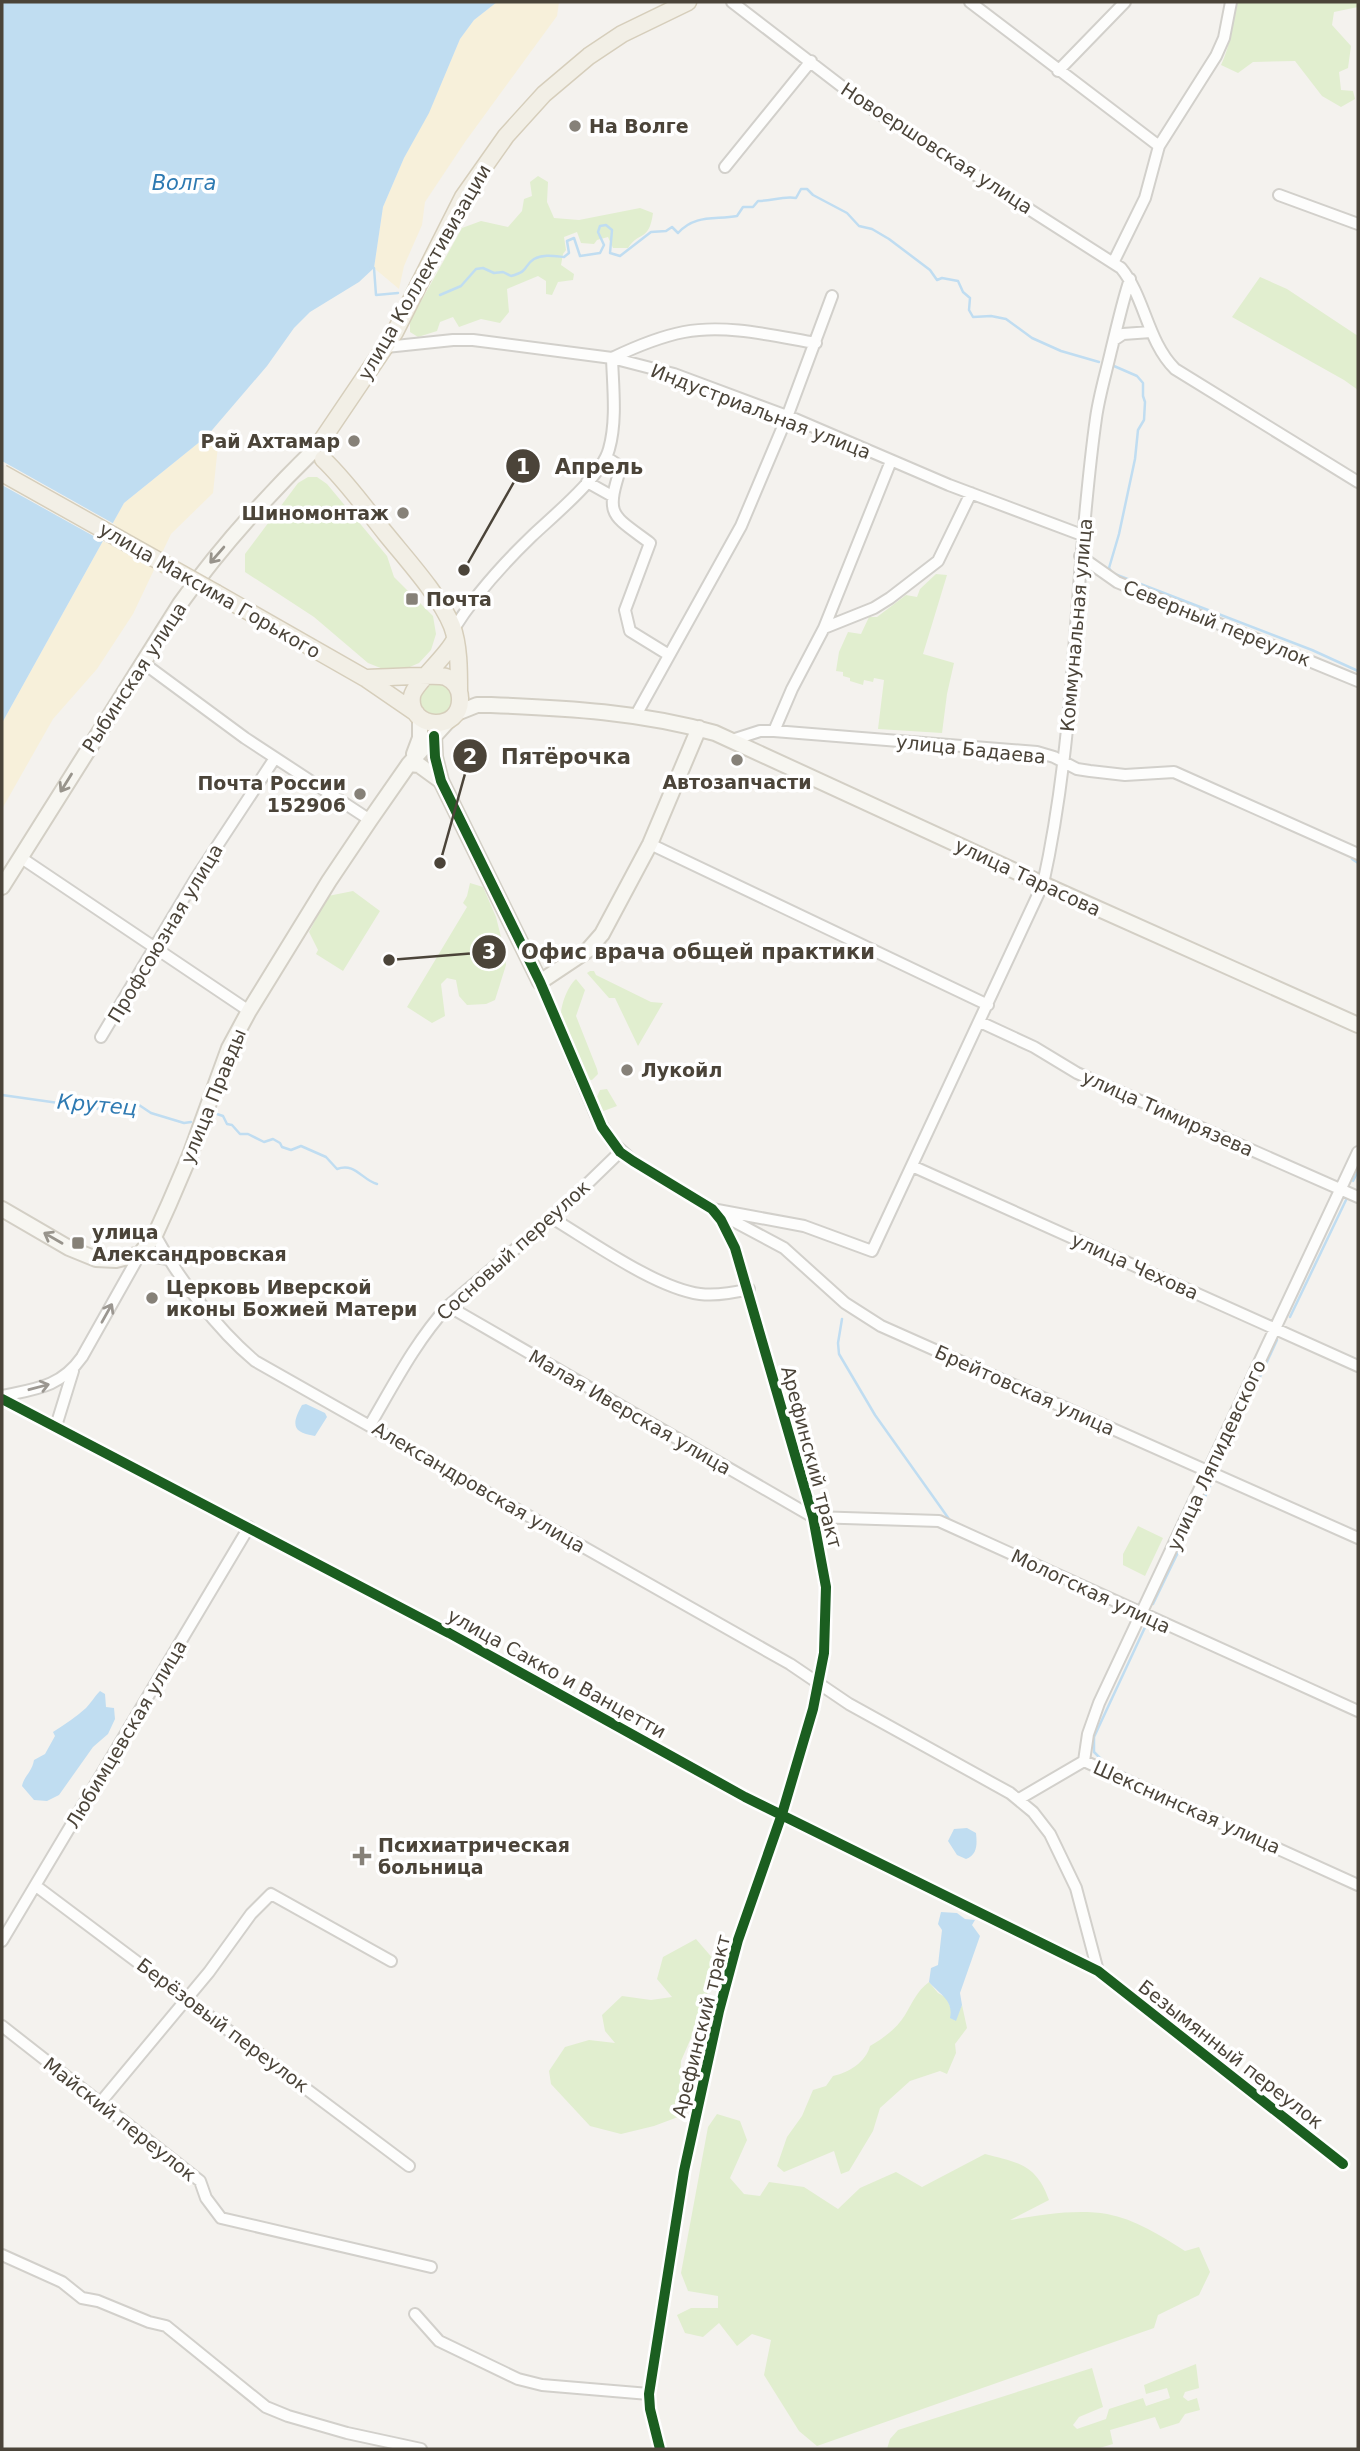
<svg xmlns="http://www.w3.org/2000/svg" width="1360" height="2451" font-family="'DejaVu Sans',sans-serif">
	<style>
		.green { fill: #e1eecf }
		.sand { fill: #f7f0da }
		.water { fill: #c0ddf1 }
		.pier { fill: #f4f2ee }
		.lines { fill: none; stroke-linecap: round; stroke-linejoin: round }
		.stream { stroke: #c0ddf1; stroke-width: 2.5 }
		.street-casing { stroke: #d2d0cb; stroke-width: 14 }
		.secondary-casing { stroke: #d3cfc5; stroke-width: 18 }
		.primary-casing { stroke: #d6cebb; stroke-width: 19 }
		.street { stroke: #fdfdfc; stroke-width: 10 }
		.secondary { stroke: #f7f6f1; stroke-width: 14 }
		.primary { stroke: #f2efe6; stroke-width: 16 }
		.primary-bridge-casing { stroke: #d6cebb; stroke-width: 19; stroke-linecap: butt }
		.primary-bridge { stroke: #f2efe6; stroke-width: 16 }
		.cycleway-casing { stroke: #fff; stroke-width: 15 }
		.cycleway { stroke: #1b5e20; stroke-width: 10 }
		.oneway { stroke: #98948c }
		.oneway2 { stroke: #9b9791 }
		.poi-dot { fill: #868178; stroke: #fff; stroke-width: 2.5 }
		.labels { text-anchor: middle; stroke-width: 7; stroke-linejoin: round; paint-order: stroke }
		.poi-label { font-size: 19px; font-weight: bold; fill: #4b4439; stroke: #fff; text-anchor: start }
		.street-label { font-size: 19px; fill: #4b4439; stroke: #fff }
		.water-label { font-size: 21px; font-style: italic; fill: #2e7ab2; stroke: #fff }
		.leader { fill: none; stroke: #4b4439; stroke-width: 2.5 }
		.callout-dot { fill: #4b4439; stroke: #fff; stroke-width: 2.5 }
		.mark-label { font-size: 21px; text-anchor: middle; font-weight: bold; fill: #fff }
		.callout-label { font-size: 21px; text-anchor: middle; font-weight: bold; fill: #4b4439; stroke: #fff; stroke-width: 7; stroke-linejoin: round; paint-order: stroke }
	</style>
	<rect width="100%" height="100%" fill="#f4f2ee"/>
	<path class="green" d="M1235,2H1358V7L1334,12L1332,25L1351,46L1348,68L1339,72L1341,90L1353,91L1355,99L1341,107L1322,96L1295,61L1253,62L1238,73L1221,65C1230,46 1234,23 1235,2Z
		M538,176L548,182L547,202L554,218L579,220L640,208L653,213C649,242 640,230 628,248H613L608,237L597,240L594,244L581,243L577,232L564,237L566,250L563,254L561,265L574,274L573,280L558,282L552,295L546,294V281L538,276L507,289L509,312L500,323L481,319L459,327L453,317L440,322L437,331L418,337L410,332V321L462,228L481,221L508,227L522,211L524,199L532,196L530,182Z
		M1260,277L1287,289L1358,336V390L1344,380L1232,317Z
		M308,477H317L327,484L387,556L394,577L433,616L436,634L431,650L419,663L405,669H383L368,663L314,617L245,572V554L298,483Z
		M936,574L947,575L923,654L954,663L947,694L942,733L878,729L884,680L874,678L873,682L864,680L863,685L850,681V678L843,676V672L836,671L839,652L848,632L861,634L869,617H877L906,595L917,597L920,589Z
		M420 700a16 16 0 1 1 32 0a16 16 0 1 1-32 0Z
		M470,883L483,887L496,917L505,953L506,965L495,1000L486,1004L467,1005L459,996L456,980L447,978L441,984L445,1016L432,1023L407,1007L467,907L463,903L467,896Z
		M353,891L380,911L343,971L316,954L318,950L309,932L328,896Z
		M590,971H594L596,975L651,1002L663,1003L638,1046L615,998H609L587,973Z
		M576,979L585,990L576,1016L597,1069L598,1074L592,1080L586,1079C580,1065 561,1027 561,1015C561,1004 568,986 576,979Z
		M607,1089L617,1106L601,1112L596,1099L600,1090Z
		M1138,1526L1163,1538L1145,1576L1123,1565V1554Z
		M696,1939L715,1961L704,2008L681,2061L678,2117L654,2126L621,2134L590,2126L551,2084L549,2071L565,2047L589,2040L615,2043L605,2031L602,2015L622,1996L651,2000L672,1997L657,1979L663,1957Z
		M929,1982L938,1993L947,1998L955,2021L962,2005L967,2028L955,2044L956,2053L947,2074L940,2071L910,2081L880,2108L873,2131L849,2171L841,2174L834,2151L784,2172L777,2166L787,2137L802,2116L813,2090L826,2086L833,2076C848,2073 866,2062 870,2046C884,2038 897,2028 905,2015C913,2002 916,1992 929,1982Z
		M717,2114L740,2121L747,2140L730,2178L744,2194L760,2196L769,2182L804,2187L838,2209L860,2188L896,2172L922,2187L985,2154C1019,2163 1036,2164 1049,2200L1010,2220C1041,2215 1075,2209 1107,2214C1135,2219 1161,2236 1185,2251L1199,2247L1210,2272L1199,2295L1158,2315L1154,2328L817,2446L799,2431L764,2375L771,2340L752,2334L737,2346L719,2323L703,2337L685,2333L677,2315L691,2308H718V2296L688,2291L681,2273L708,2127Z
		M1196,2364L1199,2388L1185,2392L1183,2397L1188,2401L1197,2398L1200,2410L1185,2414L1179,2423L1160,2429L1155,2417L1110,2430L1113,2444L1096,2449H887L890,2439L898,2430L1092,2368L1103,2407L1079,2417L1073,2425L1077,2429L1106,2419L1109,2409L1143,2398L1146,2406L1170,2398L1167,2388L1146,2394L1144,2385Z"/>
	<path class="sand" d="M497,2H559L557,16L465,142L425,202L422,225L404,266L399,289L374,268L383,207L404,158L429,112L460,39L474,20Z
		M207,436H219L213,493L171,534L133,614L97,669L53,719L2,809V723L124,503Z"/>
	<path class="water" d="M2,2H497L474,20L460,39L429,113L404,158L383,207L374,268L359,282L310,312L294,328L267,366L207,436L124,503L2,723Z
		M306,1404L325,1413L327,1417L315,1436C291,1433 292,1423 302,1405Z
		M100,1691L105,1694L106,1707L114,1708L115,1719L108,1734L93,1747L59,1795L47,1801L34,1800L22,1786C24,1776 32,1772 34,1760L45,1754L55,1736L53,1732C65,1724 76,1717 86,1708C91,1703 94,1697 100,1691Z
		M967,1828L976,1833C977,1843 978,1855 966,1859L957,1855L948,1841L954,1829Z
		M941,1912L957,1913L965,1919L975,1920L972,1925L980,1936L960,1993L962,2005L956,2021L950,2018C954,2000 939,1994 929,1982L931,1968L938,1965L942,1930L938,1924Z"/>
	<path class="pier" d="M2,461L116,525L106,543L2,485Z"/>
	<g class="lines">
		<path class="stream" d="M371,267L374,268L376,295L398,293
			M440,295L461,286L476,269L483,268L494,273L503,272L511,276C530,271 523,266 534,259C543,254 554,256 564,257L569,253L567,241L574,238L580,256L600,253L604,245L598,232L600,226L606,225L612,230L610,253L620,256L651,232L666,231L672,227L678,233C695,214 715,220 737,216L743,207H753L758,201C772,201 782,196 796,198L801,189H807L813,195L847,213L859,226L872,229L889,239L930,270L937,280L942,278L958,281L963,292L970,298L969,310L973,317L991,316L1006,319L1032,338L1061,351L1099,362
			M1114,366L1137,376L1143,383V396L1145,402L1144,420L1138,430L1135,459L1119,534L1109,568L1112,573L1312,650L1358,671
			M1263,417L1272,423
			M1352,859L1358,863
			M2,1095L108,1110L125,1105H139L151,1113L184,1123L191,1122
			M217,1114L223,1116L227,1124L232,1125L240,1134H248L264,1142L273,1139L280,1143L282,1147L291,1150L301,1146L326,1157L337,1169C355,1162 362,1180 377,1184
			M1353,1181L1358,1171
			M1290,1317L1346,1200
			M842,1319L838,1343L839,1354L875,1415L949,1519
			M1218,1468L1277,1340
			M1153,1604L1212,1482
			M1120,1772L1108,1766L1094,1752V1737L1147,1623"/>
		<g class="street-casing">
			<path id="street" d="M732,2L866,105L1121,268C1145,297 1147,341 1175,369L1358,482
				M970,2L1159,146
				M1058,71L1125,2
				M725,167L811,61
				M1279,195L1358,224
				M1113,263L1145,198L1159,146L1216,56L1224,38L1231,2
				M1114,340L1123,334L1151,332
				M386,347L453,340H473L612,358L674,374L795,419L949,485L1082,535
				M606,457L621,467C605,516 611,514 650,543L625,610L630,631L669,655
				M587,482L612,496
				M1080,556L1117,582L1358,681
				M824,628L874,608L890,598L938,561L971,493
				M453,630C473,598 504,563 532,536C553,516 602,476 609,449C617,421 613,387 612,358C635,347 658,337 684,332C727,324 774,336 816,343
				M142,662L245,738L370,820
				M636,715L741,526L787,417L832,296
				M774,731L792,689L824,628L891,461
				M732,740L760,731H774L1037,752L1054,757L1077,769L1090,771L1125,775L1174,772L1358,854
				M650,844L988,1005
				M20,857L249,1011
				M540,982L596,1115L612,1142L633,1161L712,1209L721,1220L735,1248L813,1517L826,1587L824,1653L813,1709L782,1814L738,1940L719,2011L684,2171L649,2394L650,2409L660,2449
				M980,1022L1034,1047L1077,1073L1358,1197
				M101,1037L196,878L275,758
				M912,1166L1358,1366
				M712,1209L804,1226L872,1251L1043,884C1077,731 1074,573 1096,418C1099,396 1106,373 1111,351C1117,327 1122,303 1130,279
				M726,1217L784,1248L845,1303L881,1326L1358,1538
				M552,1218C592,1242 656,1288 700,1294C717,1296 733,1293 749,1289
				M155,1235C178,1278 217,1329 255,1361L790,1664L849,1704L1010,1793L1033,1812L1050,1834L1076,1888L1098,1971
				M448,1306L813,1517L939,1521L1358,1711
				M2,1396C35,1389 61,1387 82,1357L140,1254L167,1259
				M2,1399L449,1633L745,1797L1098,1971L1343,2164
				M51,1424L56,1426L73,1371
				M370,1425C394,1384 416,1341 448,1306L552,1218L620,1152
				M1084,1761L1088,1734L1099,1703L1358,1152
				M1019,1799L1084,1761L1358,1885
				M36,1886L409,2166
				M2,1941L249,1527
				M2,2026L200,2181L206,2198L221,2218L431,2267
				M100,2103L209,1972L251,1914L271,1894L391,1961
				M2,2255L62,2282L82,2298L98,2301L149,2322L166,2326L266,2407L288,2416L347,2433L421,2449
				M415,2314L439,2341L518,2379L542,2385L649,2394"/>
		</g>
		<g class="secondary-casing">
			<path id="secondary" d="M457,713L477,705H491C568,708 640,712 715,733L1043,884L1358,1025
				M434,736L435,757L441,781L540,982L588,950L602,934L650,844L699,728
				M414,754L420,738V718
				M409,764L419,765L441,781
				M2,887L180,604C219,549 265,498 313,451
				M2,1209L69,1248L96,1259L116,1260L140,1254L155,1235L169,1204L190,1155L229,1048L249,1011L329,881L370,820L409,764L448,721"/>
		</g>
		<g class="primary-casing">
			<path id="primary" d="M320,443L395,332L463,197L506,136L544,94L589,56L622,34L688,2
				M323,459C347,482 366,509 386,534C407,560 440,596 452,626C459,645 459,670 459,691
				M216,593L365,678L416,713
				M365,678C379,678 438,674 446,677C454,681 460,689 460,698C462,733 407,730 412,696C414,684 446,657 454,641"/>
		</g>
		<use href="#street" class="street"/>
		<use href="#secondary" class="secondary"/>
		<use href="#primary" class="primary"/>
		<g class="primary-bridge-casing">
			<path id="primary-bridge" d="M2,473L216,593"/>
		</g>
		<use href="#primary-bridge" class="primary-bridge"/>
		<g class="cycleway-casing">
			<path id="cycleway" d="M434,736L435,757L441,781L540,982L602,1127L620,1152L633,1161L712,1209L721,1220L735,1248L813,1517L826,1587L824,1653L813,1709L782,1814L738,1940L719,2011L684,2171L649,2394L650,2409L660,2449
				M2,1399L449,1633L745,1797L1098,1971L1343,2164"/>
		</g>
		<use href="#cycleway" class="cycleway"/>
	</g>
	<defs><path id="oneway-shaft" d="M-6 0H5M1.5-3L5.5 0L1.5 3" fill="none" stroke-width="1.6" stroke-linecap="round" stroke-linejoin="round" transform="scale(1.75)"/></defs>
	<g class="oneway">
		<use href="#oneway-shaft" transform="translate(217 555) rotate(131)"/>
		<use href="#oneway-shaft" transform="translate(66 783) rotate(122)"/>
		<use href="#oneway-shaft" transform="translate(53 1238) rotate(-150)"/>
	</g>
	<g class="oneway2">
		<use href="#oneway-shaft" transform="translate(107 1313) rotate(-61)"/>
		<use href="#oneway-shaft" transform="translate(39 1387) rotate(-15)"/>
	</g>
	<g class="poi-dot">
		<circle cx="575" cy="126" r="7"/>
		<circle cx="354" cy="441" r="7"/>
		<circle cx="403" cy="513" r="7"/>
		<rect x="405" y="592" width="14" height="14" rx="3.5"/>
		<circle cx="737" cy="760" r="7"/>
		<circle cx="360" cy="794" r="7"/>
		<circle cx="627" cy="1070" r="7"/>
		<rect x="71" y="1236" width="14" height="14" rx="3.5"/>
		<circle cx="152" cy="1298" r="7"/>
		<path d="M358.5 1845.5h7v7h7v7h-7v7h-7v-7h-7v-7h7z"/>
	</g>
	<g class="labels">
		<g class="poi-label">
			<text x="589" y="133">На Волге</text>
			<text x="340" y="448" text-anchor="end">Рай Ахтамар</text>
			<text x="389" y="520" text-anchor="end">Шиномонтаж</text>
			<text x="426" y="606">Почта</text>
			<text x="737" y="789" text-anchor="middle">Автозапчасти</text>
			<text x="346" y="790" text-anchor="end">Почта России<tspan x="346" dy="22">152906</tspan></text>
			<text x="641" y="1077">Лукойл</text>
			<text x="92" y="1239">улица<tspan x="92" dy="22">Александровская</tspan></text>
			<text x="166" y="1294">Церковь Иверской<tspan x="166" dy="22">иконы Божией Матери</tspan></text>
			<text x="378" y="1852">Психиатрическая<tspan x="378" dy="22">больница</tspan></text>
		</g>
		<g class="street-label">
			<text transform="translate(937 148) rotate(33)" y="7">Новоершовская улица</text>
			<text transform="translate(424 272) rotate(-60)" y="7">улица Коллективизации</text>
			<text transform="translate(761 411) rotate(21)" y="7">Индустриальная улица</text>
			<text transform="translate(210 590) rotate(30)" y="7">улица Максима Горького</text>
			<text transform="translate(1217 623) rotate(22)" y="7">Северный переулок</text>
			<text transform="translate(1076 625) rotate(-85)" y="7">Коммунальная улица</text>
			<text transform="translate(134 677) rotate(-57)" y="7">Рыбинская улица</text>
			<text transform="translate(971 749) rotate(6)" y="7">улица Бадаева</text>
			<text transform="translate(1028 877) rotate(25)" y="7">улица Тарасова</text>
			<text transform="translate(165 933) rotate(-59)" y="7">Профсоюзная улица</text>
			<text transform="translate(213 1096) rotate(-68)" y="7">улица Правды</text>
			<text transform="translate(1168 1113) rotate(24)" y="7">улица Тимирязева</text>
			<text transform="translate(513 1250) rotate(-42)" y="7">Сосновый переулок</text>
			<text transform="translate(1135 1266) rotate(24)" y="7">улица Чехова</text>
			<text transform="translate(1025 1390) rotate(24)" y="7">Брейтовская улица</text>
			<text transform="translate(630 1412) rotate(30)" y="7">Малая Иверская улица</text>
			<text transform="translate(1216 1455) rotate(-65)" y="7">улица Ляпидевского</text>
			<text transform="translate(812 1457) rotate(75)" y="7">Арефинский тракт</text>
			<text transform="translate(479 1487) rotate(30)" y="7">Александровская улица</text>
			<text transform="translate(1091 1591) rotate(25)" y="7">Мологская улица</text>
			<text transform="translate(557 1673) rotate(29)" y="7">улица Сакко и Ванцетти</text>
			<text transform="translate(126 1734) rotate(-59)" y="7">Любимцевская улица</text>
			<text transform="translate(1187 1807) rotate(24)" y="7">Шекснинская улица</text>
			<text transform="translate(223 2025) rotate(37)" y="7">Берёзовый переулок</text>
			<text transform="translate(701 2026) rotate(-76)" y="7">Арефинский тракт</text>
			<text transform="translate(1231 2054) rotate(38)" y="7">Безымянный переулок</text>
			<text transform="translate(120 2119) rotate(38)" y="7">Майский переулок</text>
		</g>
		<g class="water-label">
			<text x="184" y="190">Волга</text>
			<text transform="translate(97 1105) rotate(5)" y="7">Крутец</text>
		</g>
	</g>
	<path class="leader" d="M464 570L523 466M440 863L470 756M389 960L489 952"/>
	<g class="callout-dot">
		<circle cx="464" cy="570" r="7"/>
		<circle cx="440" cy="863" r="7"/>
		<circle cx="389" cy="960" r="7"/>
		<circle cx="523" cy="466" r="18"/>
		<circle cx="470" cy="756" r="18"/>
		<circle cx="489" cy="952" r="18"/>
	</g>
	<g class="mark-label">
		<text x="523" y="474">1</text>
		<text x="470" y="764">2</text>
		<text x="489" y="959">3</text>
	</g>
	<g class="callout-label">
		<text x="599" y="474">Апрель</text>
		<text x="566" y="764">Пятёрочка</text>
		<text x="698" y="959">Офис врача общей практики</text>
	</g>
	<rect width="1360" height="2451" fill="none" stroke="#4b4439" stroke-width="7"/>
</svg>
